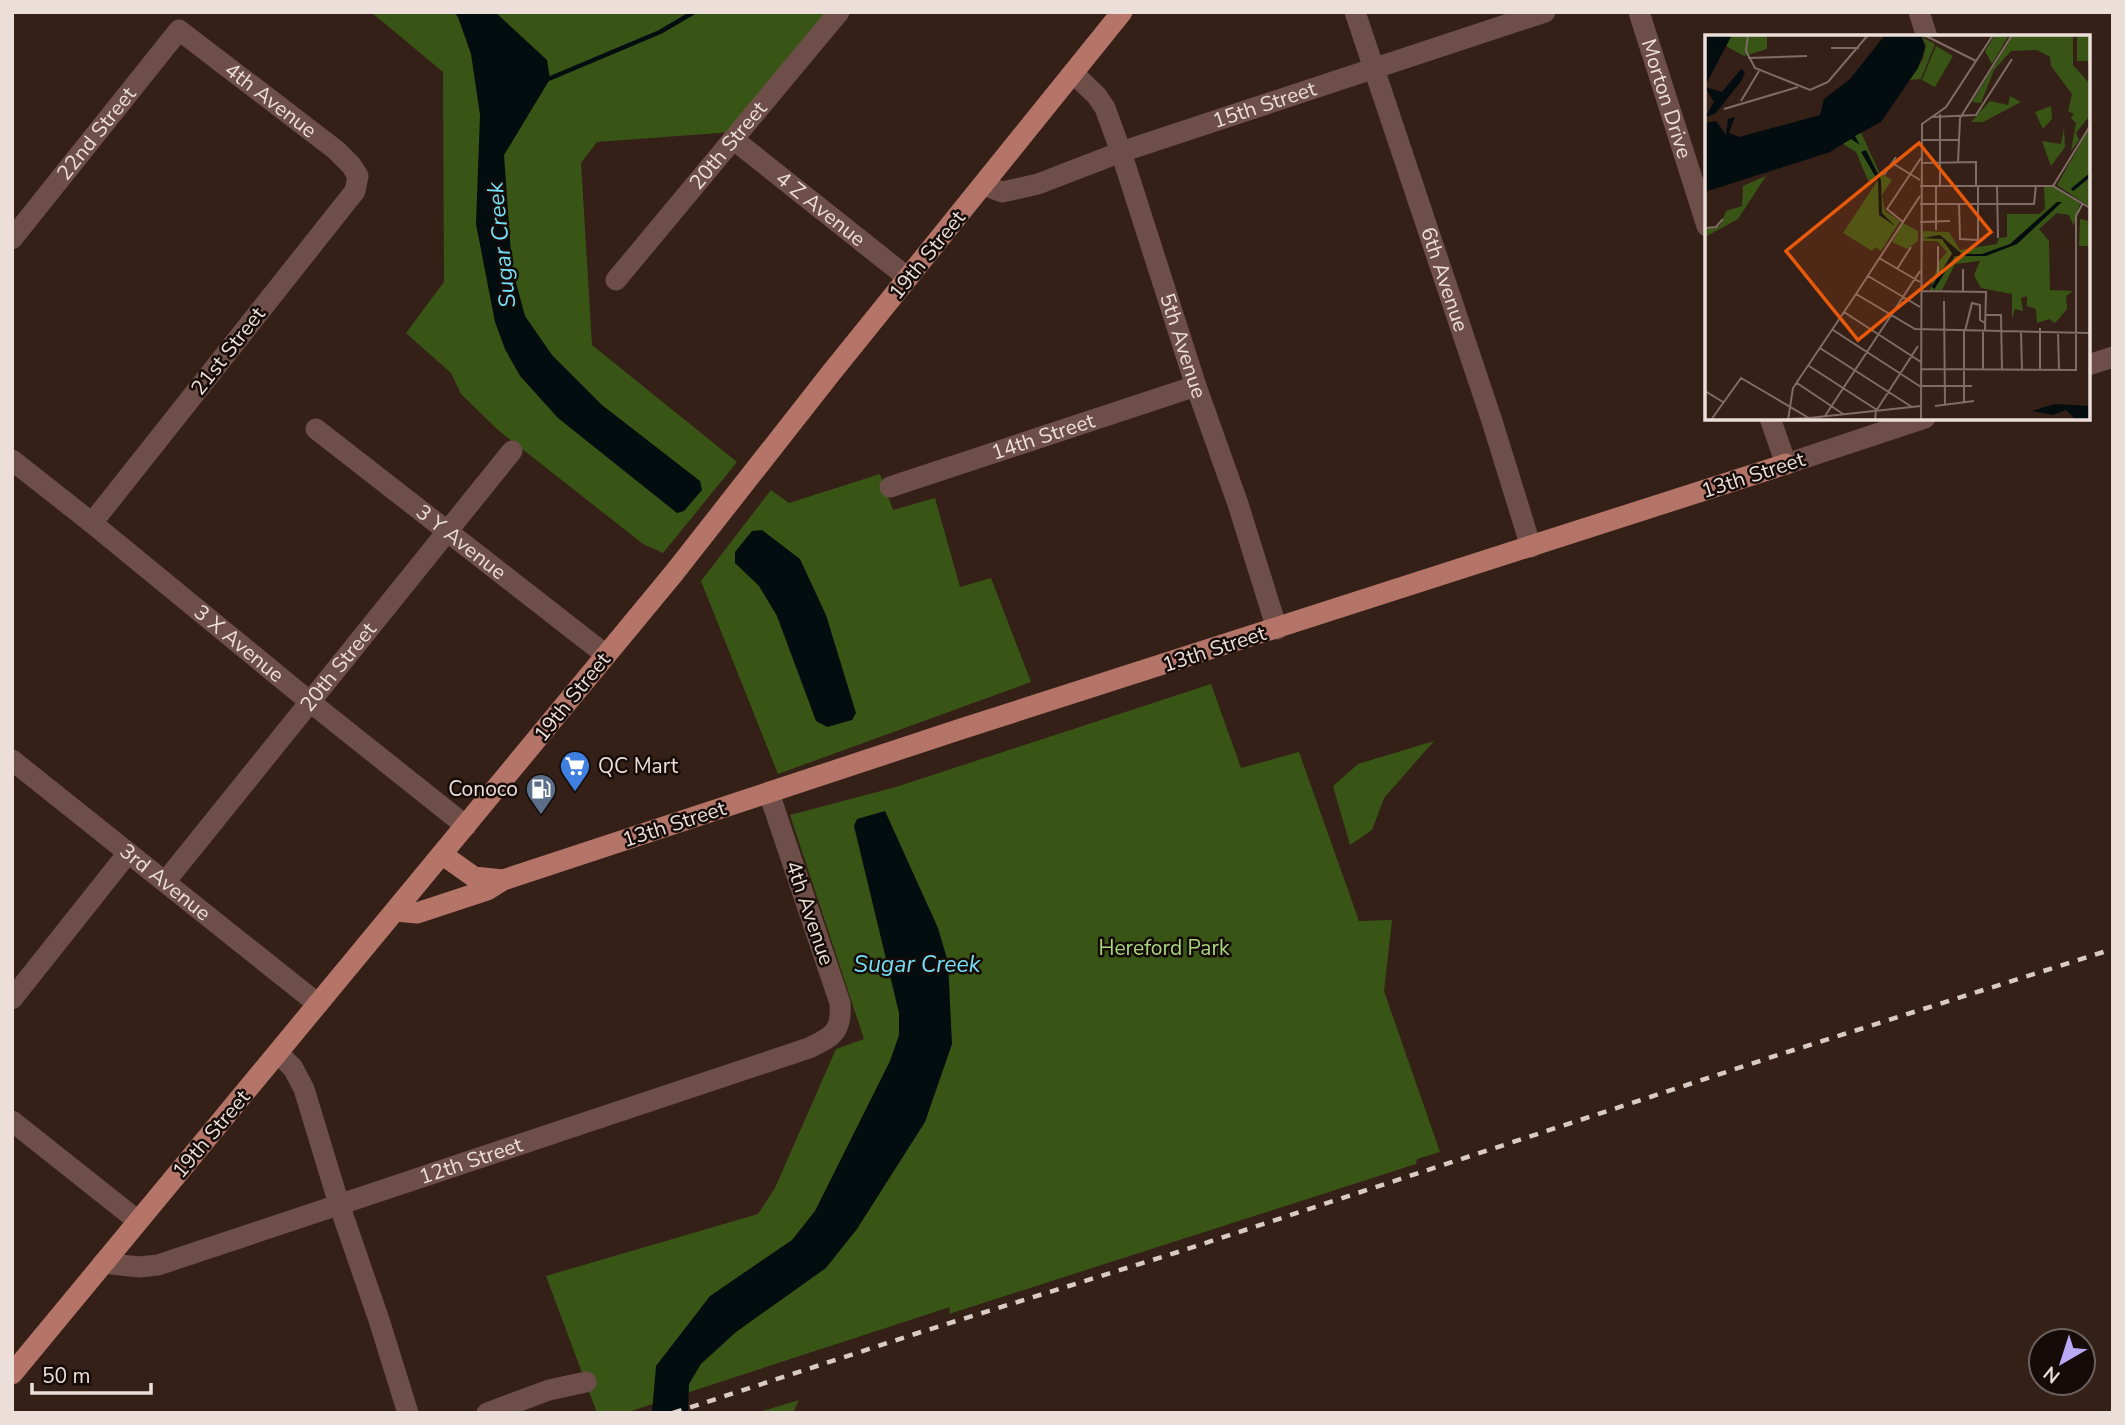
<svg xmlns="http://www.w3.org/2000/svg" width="2125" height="1425" font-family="'Nunito Sans',sans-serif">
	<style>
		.green { fill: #385515 }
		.water { fill: #030d10 }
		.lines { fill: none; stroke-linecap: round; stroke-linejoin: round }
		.stream { stroke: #030d10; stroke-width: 4.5 }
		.minor { stroke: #6d4e48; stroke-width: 21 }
		.major { stroke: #b47568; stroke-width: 21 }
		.rail { stroke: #d9cac4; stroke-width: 4.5; stroke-dasharray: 9 9; stroke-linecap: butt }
		.labels { text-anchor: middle; stroke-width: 5; stroke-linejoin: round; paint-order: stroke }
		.street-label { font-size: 21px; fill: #ecded8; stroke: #150c09 }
		.poi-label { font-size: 21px; fill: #ecded8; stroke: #150c09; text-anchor: start }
		.park-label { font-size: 21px; fill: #a9d77d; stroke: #150c09 }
		.water-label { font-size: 23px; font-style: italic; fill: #76def5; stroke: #150c09 }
		.inset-river { fill: none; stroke: #030d10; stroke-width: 3.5 }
		.inset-road { fill: none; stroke: #7e6c65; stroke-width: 2 }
		.view { fill: #e8590c; fill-opacity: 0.15; stroke: #e8590c; stroke-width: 3.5 }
		.inset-edge { fill: none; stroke: #ecded8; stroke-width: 3.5 }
	</style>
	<rect width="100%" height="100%" fill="#352018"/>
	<path class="green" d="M371,12H842L732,132L597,142L581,163L592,345L737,462L663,553L643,544L498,430L461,394L451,373L406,333L444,282L443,72Z
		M880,474L893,510L935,498L960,587L991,578L1031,682L778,774L701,581L771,490L789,503Z
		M1211,684L1241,768L1299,752L1359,921L1392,920L1384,991L1440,1152L1417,1159L1416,1164L949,1314L950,1307L625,1413H597L546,1276L758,1214L775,1188L836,1049L864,1039L790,815L896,787Z
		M1434,741L1384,798L1372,830L1350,845L1333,786L1358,764Z
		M799,1400L793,1413H756Z"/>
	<path class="water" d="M454,12H495L547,60L550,79L504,155L512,268L525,316L552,355L602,405L700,481L702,490L684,511L677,513L558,418L520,376L505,349L495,322L476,224L480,115L471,54L458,17Z
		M762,530L800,559L826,615L856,713L852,720L827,727L816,721L777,616L759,586L735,563V552L752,531Z
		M885,811L938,928L948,962L952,1044L925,1122L857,1229L826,1268L736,1332L701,1364L689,1384L688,1413H652L656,1366L710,1296L792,1240L815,1211L890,1061L899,1035V1013L854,826L857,819Z"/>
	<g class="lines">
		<path class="stream" d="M546,80L660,32L694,12"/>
		<g class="minor">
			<path id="s1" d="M1355,12L1492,421L1531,547"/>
			<path id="s2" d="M1639,12L1707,226"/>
			<path d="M1919,12L1927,37"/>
			<path id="s3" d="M1073,73L1097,96L1105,108L1121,152L1196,386L1238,504L1277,629"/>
			<path id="s4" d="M733,139L908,278"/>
			<path id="s5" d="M984,185L1002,192L1038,184L1121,152L1545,12"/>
			<path id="s6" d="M12,239L179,30L336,150L351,165L358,176L355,191L92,523"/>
			<path id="s7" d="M616,280L839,12"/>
			<path d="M2088,365L2113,357"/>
			<path d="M1770,418L1786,464L1925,418"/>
			<path id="s8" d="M316,429L606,655"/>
			<path id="s9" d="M12,460L92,523L309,701L466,826"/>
			<path id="s10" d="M890,487L1196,386"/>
			<path id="s11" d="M12,760L318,1004"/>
			<path id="s12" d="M165,882L512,451"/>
			<path d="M12,999L128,853"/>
			<path d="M278,1053L293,1068L304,1089L339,1204L379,1320L408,1413"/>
			<path d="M12,1121L138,1221"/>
			<path id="s13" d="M103,1263L139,1267L158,1265L809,1048C834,1036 842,1031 840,1003L769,793"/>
			<path d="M487,1413L549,1390L586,1382"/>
		</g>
		<path class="major" d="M443,855L474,877L503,880
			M396,911L417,913L487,890L503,880L964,728L1786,464
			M12,1374L674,573L831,373L1122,12"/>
		<path class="rail" d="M673,1413L921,1332L1178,1252L1778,1055L2113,949"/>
	</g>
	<defs>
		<g id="supermarket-pin" transform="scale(1.575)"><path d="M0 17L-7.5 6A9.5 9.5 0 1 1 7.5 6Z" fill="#3f7fe0" stroke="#150c09"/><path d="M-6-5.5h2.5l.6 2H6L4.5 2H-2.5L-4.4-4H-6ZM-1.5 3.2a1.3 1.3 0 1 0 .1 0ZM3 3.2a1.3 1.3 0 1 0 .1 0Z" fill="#fff"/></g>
		<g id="fuel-pin" transform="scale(1.575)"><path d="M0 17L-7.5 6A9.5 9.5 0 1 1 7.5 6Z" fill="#5c6f8a" stroke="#150c09"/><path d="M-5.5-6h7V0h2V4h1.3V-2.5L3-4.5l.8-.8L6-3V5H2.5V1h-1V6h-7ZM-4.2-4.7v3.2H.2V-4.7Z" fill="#fff"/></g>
	</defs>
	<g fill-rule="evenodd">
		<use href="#supermarket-pin" x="575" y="766"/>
		<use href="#fuel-pin" x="541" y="789"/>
	</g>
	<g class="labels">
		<g class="street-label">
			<text dy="7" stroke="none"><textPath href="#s2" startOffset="91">Morton Drive</textPath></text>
			<text dy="7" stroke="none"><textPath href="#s6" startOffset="383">4th Avenue</textPath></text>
			<text dy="7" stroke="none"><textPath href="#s5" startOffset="296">15th Street</textPath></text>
			<text dy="7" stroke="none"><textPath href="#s6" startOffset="135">22nd Street</textPath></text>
			<text dy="7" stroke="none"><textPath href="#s7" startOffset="175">20th Street</textPath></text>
			<text dy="7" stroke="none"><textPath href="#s4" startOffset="112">4 Z Avenue</textPath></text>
			<text transform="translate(927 255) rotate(-51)" y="7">19th Street</text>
			<text dy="7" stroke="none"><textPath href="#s1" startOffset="282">6th Avenue</textPath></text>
			<text dy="7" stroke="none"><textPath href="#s3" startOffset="298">5th Avenue</textPath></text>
			<text transform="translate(228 351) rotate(-52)" y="7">21st Street</text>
			<text dy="7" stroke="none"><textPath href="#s10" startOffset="161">14th Street</textPath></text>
			<text transform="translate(1753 475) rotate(-18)" y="7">13th Street</text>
			<text dy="7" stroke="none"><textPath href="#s8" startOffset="184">3 Y Avenue</textPath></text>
			<text dy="7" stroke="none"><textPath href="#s9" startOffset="292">3 X Avenue</textPath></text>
			<text transform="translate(1214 649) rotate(-18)" y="7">13th Street</text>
			<text dy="7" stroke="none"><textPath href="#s12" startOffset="276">20th Street</textPath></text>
			<text transform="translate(572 697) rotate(-51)" y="7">19th Street</text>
			<text transform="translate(674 824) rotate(-18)" y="7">13th Street</text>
			<text dy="7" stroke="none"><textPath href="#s11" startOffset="196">3rd Avenue</textPath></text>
			<text transform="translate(810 913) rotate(71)" y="7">4th Avenue</text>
			<text transform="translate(211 1134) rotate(-50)" y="7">19th Street</text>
			<text dy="7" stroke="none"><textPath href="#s13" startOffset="385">12th Street</textPath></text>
		</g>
		<g class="poi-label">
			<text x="598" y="773">QC Mart</text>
			<text x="518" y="796" text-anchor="end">Conoco</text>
		</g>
		<g class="park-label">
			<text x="1164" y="955">Hereford Park</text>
		</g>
		<g class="water-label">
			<text transform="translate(501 245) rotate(-96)" y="8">Sugar Creek</text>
			<text x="917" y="972">Sugar Creek</text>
		</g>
	</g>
	<g transform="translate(1705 35)">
		<rect width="385" height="385" fill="#352018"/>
		<path d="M26,0H62V14L39,21L21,11ZM290,0H304L274,51L287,29L280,16ZM308,0H368V30L385,49V80L371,98L374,105L366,116L371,88L366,83L369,79L363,76L367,59L346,31L345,22L332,15L306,16L289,35L276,68L267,67ZM372,0H385V26H372ZM217,2L230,9L216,44L204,45L218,24L221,10ZM231,11L248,21L230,52L217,45ZM305,61L316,67L278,87H266L285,66L303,70ZM346,71L347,84L338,94L330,77ZM385,92V172L352,150ZM359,93L360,112L346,131L337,106L356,109ZM155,95L174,137L165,150L151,117L135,107ZM177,139L187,145L177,160L180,176L195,186L176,216L170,212L167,216L138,198ZM61,141L33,184L0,202V194L15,191L21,176L37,171L38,151ZM339,152H351L375,168L369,191L364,180L352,178L334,194L344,206L345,255L368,256L361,261L362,274L350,288L344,284L332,288L331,274L322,271V261L316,263L318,276L310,274L307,284V259L276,253L272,246L269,240L275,226L250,229L237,255H225L234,226L242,217L232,206H217L218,196L244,197L255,215L292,209L294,203L302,202V179H334L340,174ZM375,184L385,186V211H374ZM198,188L213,196V206L202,214L187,207Z" fill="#385515"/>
		<path d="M0,0H27L0,51ZM180,0H216L220,13L213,33L176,87L150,101L155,110L146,104L125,117L0,157V88L11,86L21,100L23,84L30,82L24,98L34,102L115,80L119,64L145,44ZM36,34L40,37L37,45L10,79L0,82L9,67L0,52L17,57ZM161,115L176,145L177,178L190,191L174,180L173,146L156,117ZM352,167H357L312,209L281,221H249L237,204L218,203L235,200L257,219H277L305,209ZM349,369L385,371V385H371L361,375L348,380L327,376Z" fill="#030d10"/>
		<path class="inset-river" d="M367,155L385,140M228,253L249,219"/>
		<path class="inset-road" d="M43,0L41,16L50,33L105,55L123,47L163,0M219,0L271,26M126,13H154M43,23L102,21M36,66L54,36M19,74L93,52M235,79V150M228,82L271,80L307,24M255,83L307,0M216,105H254M187,128L215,145M216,128L271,127V150M253,128L255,83M179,140L191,122M231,150V195M292,150L293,203M215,151H348L385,173M348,151L385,91M215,169H329L331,150M254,169L255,204L273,205V150M198,187L182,174L216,123M215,187L245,186M0,193L11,192L18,184M174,223L215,247M192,234L206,212M233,239V211M163,241L215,272M216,256L281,257L280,296M258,256V234M151,259L215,161M239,266L240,370M139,277L216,327M281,280H296L297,335M335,293V335M128,295L216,352M259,296V368M260,296L267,268L275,270V285L280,288M278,296V335M316,296L317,335M353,297L354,335M115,313L207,372M104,331L172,375M216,334L371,335V181L378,168M92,348L138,379M216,351H267M0,356L18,367M230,371L269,366M120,381L215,236M83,384L104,383M6,385L36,343L104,383L216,371M83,385L88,353L151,259L210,294L385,298M170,385L171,376L213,311M216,385L217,89L241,72L288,0"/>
		<path class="view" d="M214,108L286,197L153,305L81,216Z"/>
		<rect width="385" height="385" class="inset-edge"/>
	</g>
	<rect width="2125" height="1425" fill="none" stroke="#ecded8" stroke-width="28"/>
	<g transform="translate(2062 1362) rotate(219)"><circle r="33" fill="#150c09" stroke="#6b605c" stroke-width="2"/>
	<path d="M0-5L12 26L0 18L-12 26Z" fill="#baaaf6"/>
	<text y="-10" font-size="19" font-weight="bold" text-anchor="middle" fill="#ecded8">N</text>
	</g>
	<path d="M32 1383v10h119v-10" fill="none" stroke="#ecded8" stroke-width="3.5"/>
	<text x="42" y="1383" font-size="21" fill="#ecded8" stroke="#150c09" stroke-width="5" paint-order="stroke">50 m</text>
</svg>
